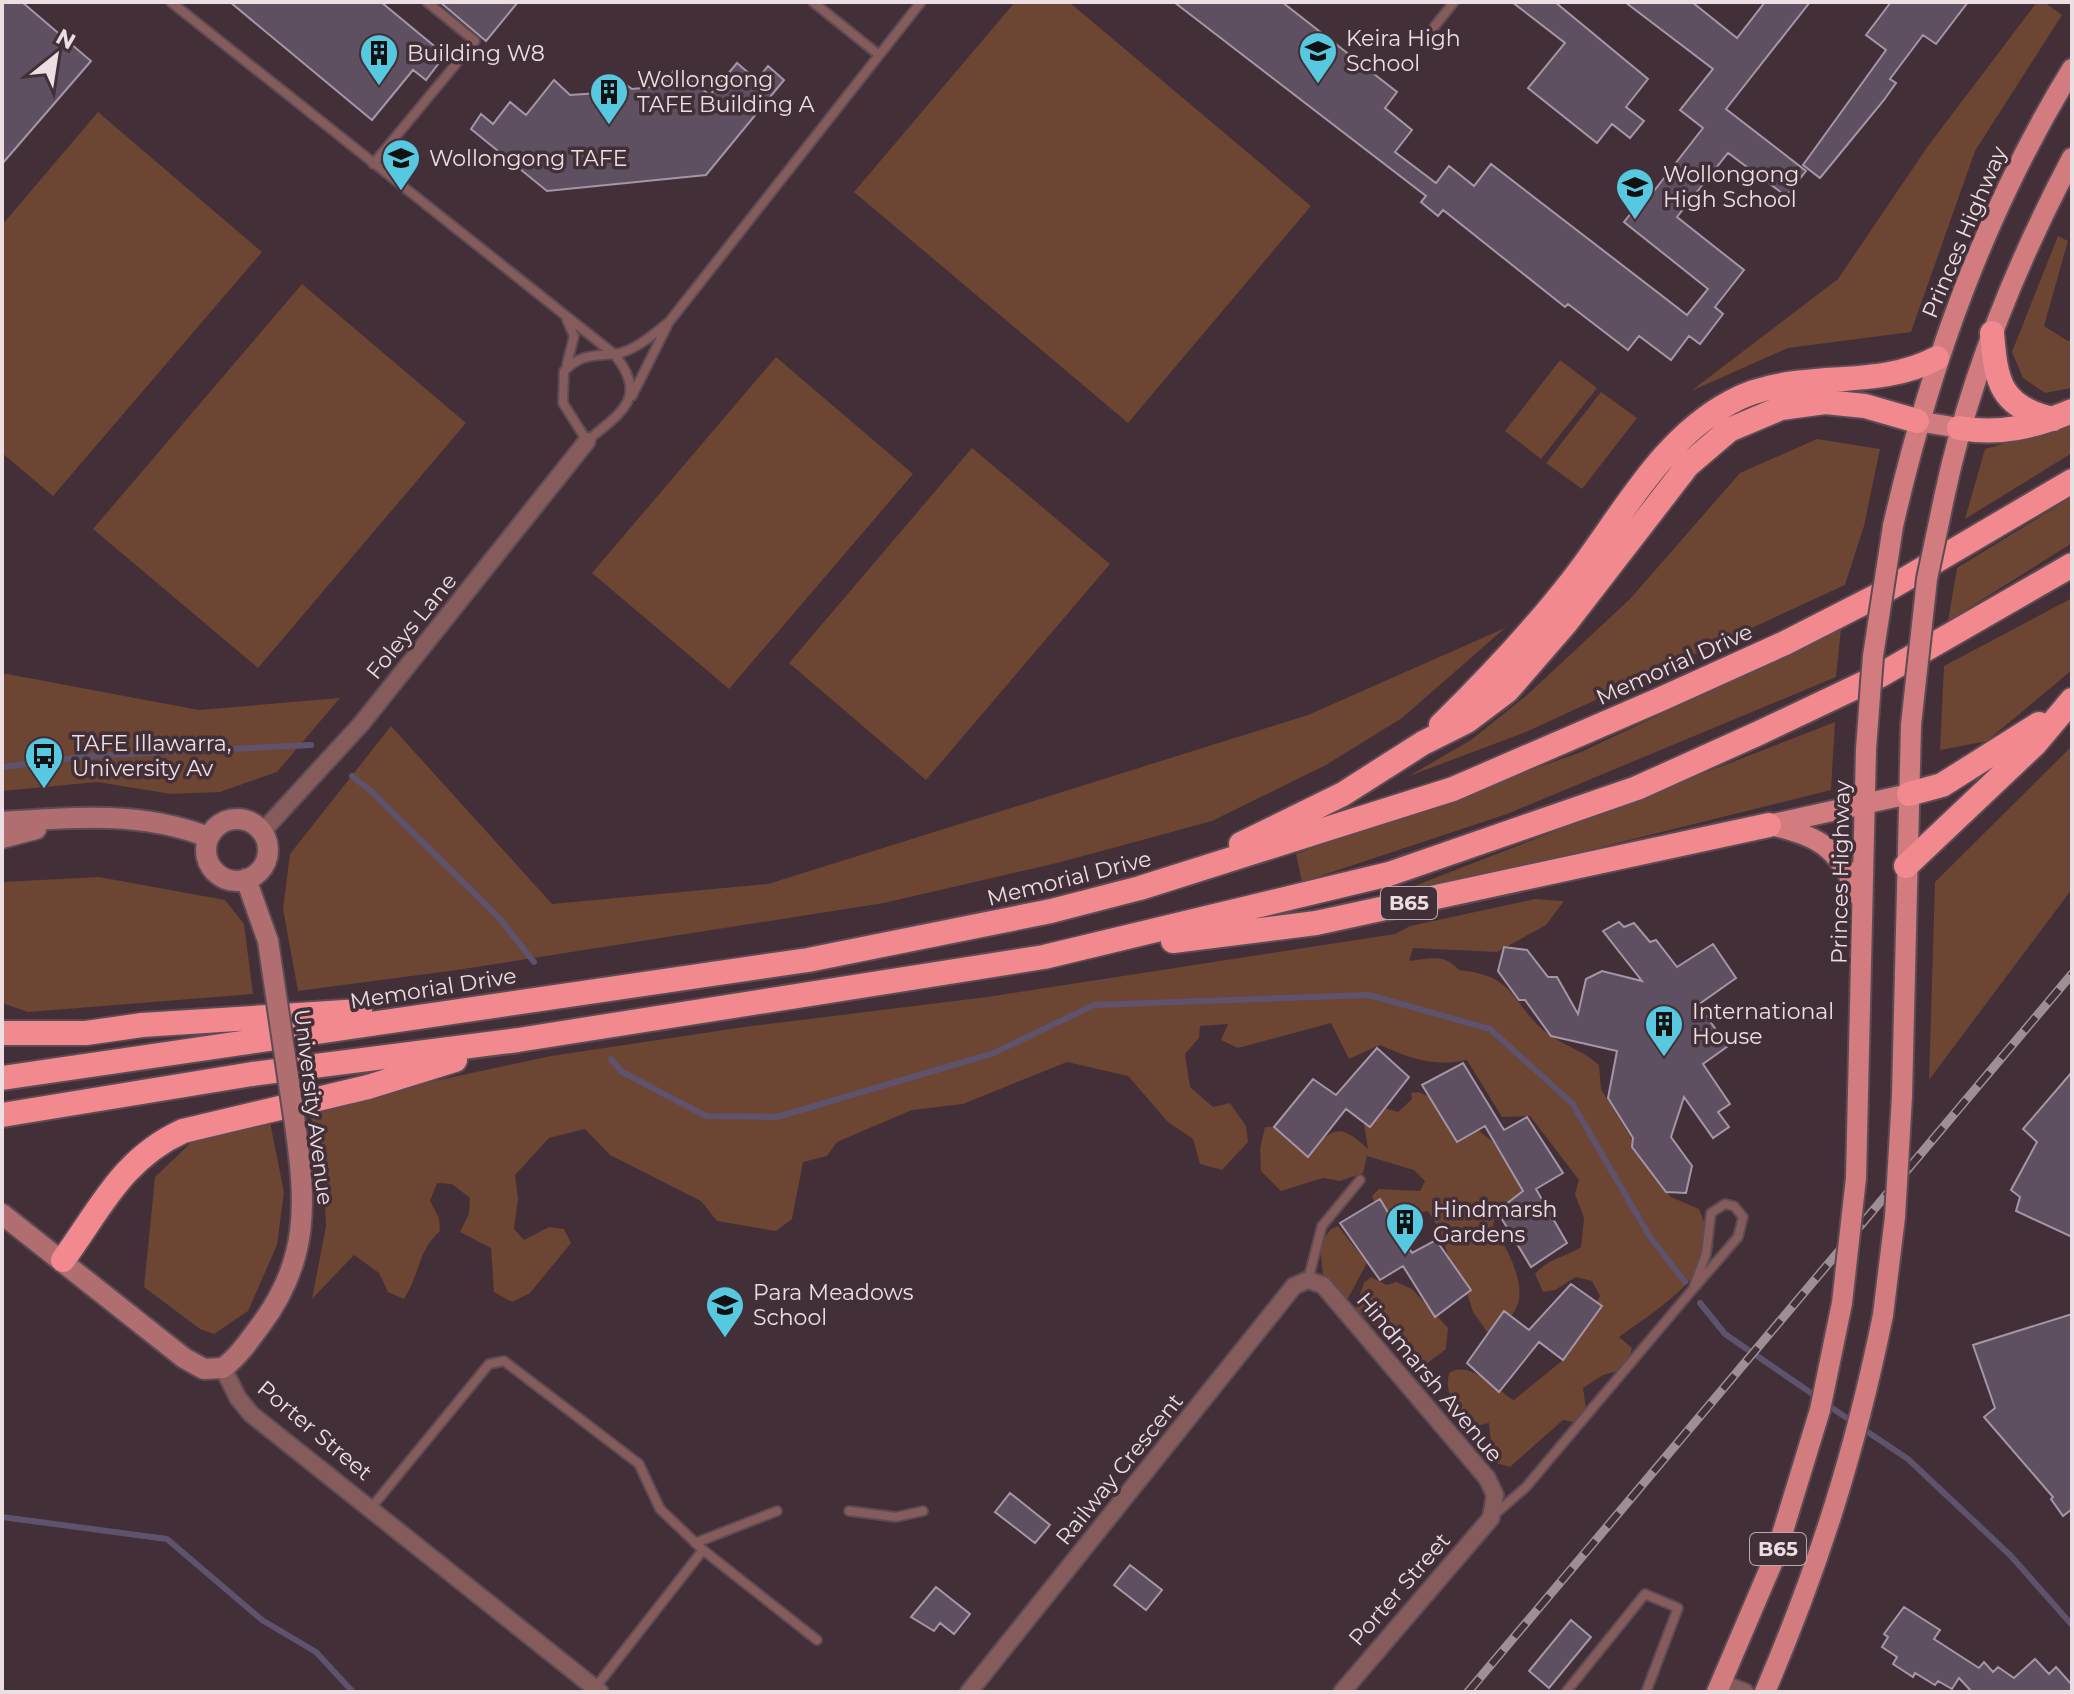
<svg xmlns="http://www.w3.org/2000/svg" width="2074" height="1694" font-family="Montserrat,sans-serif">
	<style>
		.green { fill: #6c4533 }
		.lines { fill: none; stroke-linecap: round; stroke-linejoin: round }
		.stream { stroke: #5e526c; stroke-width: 6 }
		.building { fill: #5e5060; stroke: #a595a7; stroke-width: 2 }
		.lane-casing { stroke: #5d4b54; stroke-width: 12 }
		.street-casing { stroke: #5d4b54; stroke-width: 20 }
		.secondary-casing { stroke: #5d4b54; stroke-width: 24 }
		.primary-casing { stroke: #5d4b54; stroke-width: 24 }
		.highway-casing { stroke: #5d4b54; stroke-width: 28 }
		.lane { stroke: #865b5b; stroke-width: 8 }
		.street { stroke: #865b5b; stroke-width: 16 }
		.secondary { stroke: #b16e70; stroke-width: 20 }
		.primary { stroke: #d27c80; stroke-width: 20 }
		.highway { stroke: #f1898e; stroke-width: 24 }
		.rail-casing { stroke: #9e8f96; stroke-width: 9 }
		.rail { stroke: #422f38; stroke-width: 6; stroke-dasharray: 18; stroke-linecap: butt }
		.secondary-bridge-casing { stroke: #5d4b54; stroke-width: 24; stroke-linecap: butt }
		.primary-bridge-casing { stroke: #5d4b54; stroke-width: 24; stroke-linecap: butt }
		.secondary-bridge { stroke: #b16e70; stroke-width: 20 }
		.primary-bridge { stroke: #d27c80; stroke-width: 20 }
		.labels { text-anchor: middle; stroke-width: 7; stroke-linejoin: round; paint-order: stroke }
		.shield { fill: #422f38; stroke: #b9aab0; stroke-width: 2 }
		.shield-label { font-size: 20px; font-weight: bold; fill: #ecdfe4 }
		.poi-label { font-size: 22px; fill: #ecdfe4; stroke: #422f38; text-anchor: start }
		.street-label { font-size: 22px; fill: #ecdfe4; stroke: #422f38 }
	</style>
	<rect width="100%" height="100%" fill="#422f38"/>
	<path class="green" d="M1015,2H1069L1311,206L1128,423L854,192Z
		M2037,2H2044L2062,15L1975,151L1911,332L1788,348L1691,391L1838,279L1928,146Z
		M98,112L262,252L53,496L2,453V225Z
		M2058,236L2068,241L2044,326L2068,341L2072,340V388L2045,393L2023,378L2012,352Z
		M302,284L466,423L258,668L93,529Z
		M776,357L913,474L729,689L592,573Z
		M1560,360L1597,388L1541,459L1505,431Z
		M1601,392L1637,418L1582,489L1546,463Z
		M2072,421V453L1965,519L1985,449L2058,429Z
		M1817,439L1880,449L1864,526L1845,585L1526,732L1409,776L1471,740L1527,695L1630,599L1740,473Z
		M972,448L1110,564L926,780L789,663Z
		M2072,497V543L1948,621L1957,568Z
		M2072,598V670L1987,741L1940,750L1944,666Z
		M1505,628L1402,718L1326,765L1212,821L1061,862L884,903L457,970L298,991L283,909L290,854L391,726L552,904L768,884L1308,715Z
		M1841,629L1836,677L1507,814L1302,882L1296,854L1581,752Z
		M2,673L199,710L340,698L277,772L220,792L171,794L97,782L2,791Z
		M1835,722L1831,790L1363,906Z
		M2072,746V889L1929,1080L1935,882Z
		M99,877L225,900L244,924L253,994L28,1012L2,1003V882Z
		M1535,899L1564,901L1546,925L1497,952L1413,948L1409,961C1430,959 1444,953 1459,970C1521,976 1510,1007 1551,1036C1567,1047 1584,1051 1599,1065L1601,1089L1633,1141L1632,1147L1671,1197L1699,1209L1714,1246C1690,1290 1658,1309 1619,1337L1632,1348L1625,1369L1603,1375L1583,1388L1587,1415L1573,1422L1563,1420L1510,1467L1493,1462L1489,1423L1471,1427C1456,1412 1444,1395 1449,1373C1470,1359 1496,1390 1514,1400L1563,1360L1602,1306L1597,1302L1600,1296L1592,1281L1576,1277L1555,1290L1543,1292L1535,1274C1552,1256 1561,1260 1581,1247L1584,1218L1575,1194L1579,1180L1530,1116L1502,1117L1467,1060C1433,1067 1412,1059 1380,1045L1349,1059L1331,1023L1238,1048L1221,1040L1228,1024L1200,1026L1199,1038L1185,1054L1190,1087L1213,1107L1230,1103L1246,1126L1248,1142L1222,1170L1200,1164L1193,1139L1168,1122L1128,1076L1067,1062L963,1104L912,1110L837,1142L827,1156L803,1162L792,1219L776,1231L717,1221L701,1201L610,1155L585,1129L549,1138L515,1175L518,1199L514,1229L524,1240L549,1227L564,1229L571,1243L530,1293L512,1302L494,1292L491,1248L460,1232L469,1214L470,1198L452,1184L437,1183L430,1201L439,1218L440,1231C417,1252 421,1272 404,1299L388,1292L379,1273L354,1255L312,1299L326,1226L323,1173L309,1108L551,1056L744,1027L987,997L1395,934L1410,926Z
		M1419,1092L1429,1097L1457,1142L1478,1130L1493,1142L1523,1191L1497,1210L1493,1225C1506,1248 1535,1294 1509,1318C1504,1324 1495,1328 1488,1333L1473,1312L1467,1293L1471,1290L1449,1259L1441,1232L1428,1211L1417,1213L1404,1239L1380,1199L1374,1202L1372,1196L1379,1189L1420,1191L1425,1181L1414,1170L1367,1156L1363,1173L1340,1181L1323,1178L1281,1191L1261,1171L1260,1149L1265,1127H1274L1308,1156C1332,1127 1339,1122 1368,1149L1364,1123L1370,1127L1385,1108L1398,1112L1412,1099L1411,1093Z
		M268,1112L284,1192L277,1245L248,1311L214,1334L200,1329L144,1287L155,1177L200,1134Z
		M1338,1226L1367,1263L1347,1300L1326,1297C1322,1280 1323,1262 1319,1245L1331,1229Z
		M1371,1277L1387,1285L1396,1282L1412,1289L1448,1328L1446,1349L1417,1371L1393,1341L1355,1309L1364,1283Z"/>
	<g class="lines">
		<path class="stream" d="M2,767L90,756L311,745
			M352,776L371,791L500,919L534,962
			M611,1059L622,1072L706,1116L777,1117L994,1053L1094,1005L1369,995L1490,1029L1572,1103L1650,1237L1685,1282
			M1700,1303L1725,1334L1817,1397
			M1826,1404L1908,1459L2011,1556L2072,1625
			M2,1517L167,1539L262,1620L316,1652L353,1692"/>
	</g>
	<path class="building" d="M2,2H22L91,61L2,164Z
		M230,2H381L445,55L426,80L413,70L372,120Z
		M440,2H518L486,41Z
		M1174,2H1282L1397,92L1385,108L1412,130L1395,152L1436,183L1449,166L1474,186L1491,164L1687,315L1708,289L1624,222L1647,193L1650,196L1703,128L1680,110L1713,69L1625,2H1692L1737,38L1765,2H1810L1726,109L1806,171L1786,196L1728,153L1677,217L1744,270L1715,307L1723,314L1700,344L1689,336L1671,360L1639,336L1628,350L1568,304L1565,307L1443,210L1438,216L1421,202L1426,196Z
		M1512,2H1555L1648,79L1626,107L1644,121L1630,138L1612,124L1597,143L1528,88L1565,43Z
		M1891,2H1968L1936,44L1923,35L1890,79L1896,83L1884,100L1820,178L1803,165L1886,50L1866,35Z
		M737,63L757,80L768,66L784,80L706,175L547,191L471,129L481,114L493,124L510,102L526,115L554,80L570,95L599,93L614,76L632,89L661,86L675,69L710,95Z
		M1619,922L1624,927L1634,923L1650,942L1656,940L1677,967L1713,944L1736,978L1698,1005L1728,1046L1703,1064L1730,1104L1718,1112L1729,1127L1713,1138L1684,1097L1671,1137L1692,1166L1686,1193L1666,1192L1632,1147L1633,1138L1608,1098L1617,1051L1551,1036L1525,1000H1519L1498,971L1504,947L1527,950L1548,977H1557L1578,1014L1586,979L1602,971L1642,981L1603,931Z
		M1377,1048L1409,1077L1370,1127L1346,1109L1308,1157L1274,1127L1313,1079L1336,1095Z
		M1463,1063L1504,1130L1527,1117L1563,1173L1536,1189L1567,1243L1531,1267L1497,1211L1523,1191L1485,1126L1457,1142L1422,1085Z
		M2072,1072V1237L2016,1211L2020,1197L2011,1190L2037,1142L2023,1129Z
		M1380,1199L1412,1253L1436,1240L1471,1290L1435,1317L1403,1266L1380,1280L1340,1223Z
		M1571,1284L1602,1306L1563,1360L1539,1342L1499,1392L1467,1363L1504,1311L1529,1330Z
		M2072,1314V1509L2063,1516L2051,1499L2053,1497L1984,1417L1995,1408L1973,1345Z
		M1010,1493L1050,1525L1035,1543L995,1512Z
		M1130,1565L1162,1590L1146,1610L1114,1585Z
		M936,1587L970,1614L954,1634L940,1623L934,1631L911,1617Z
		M1904,1607L1940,1630L1934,1639L1979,1668L1984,1662L1993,1672L1998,1667L2014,1678L2035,1659L2049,1674L2056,1667L2072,1685V1692H1972L1959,1678L1952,1689L1938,1681L1935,1685L1915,1673L1913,1677L1893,1664L1897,1657L1882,1647L1888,1637L1884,1634Z
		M1571,1620L1591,1637L1549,1688L1529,1671Z"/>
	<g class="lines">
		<g class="lane-casing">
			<path id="lane" d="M171,2L614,354C650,398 620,413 587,441L563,403L564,371C581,354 592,356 615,354C635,351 654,334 669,322L921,2
				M813,2L879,55
				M1434,27L1454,2
				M373,164L475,41L427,2
				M567,364L574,336L567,320
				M632,396L667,326
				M1308,1280L1322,1226L1360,1180
				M371,1508L489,1364L504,1361L639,1464L660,1509L703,1550
				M849,1511L896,1517L923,1511
				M1494,1515L1526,1487L1693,1289L1706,1254L1711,1213L1725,1204L1734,1206L1743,1217L1738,1237L1693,1289
				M695,1543L777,1511
				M595,1688L703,1550L817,1640
				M1566,1692L1645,1594L1678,1608L1646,1692"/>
		</g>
		<g class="street-casing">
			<path id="street" d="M262,832L362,723L587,441
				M223,1368L238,1398L251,1414L600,1692
				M1722,1683L1745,1692
				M969,1692L1294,1286L1308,1280L1323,1285L1487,1478L1495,1495L1491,1518L1342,1692"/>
		</g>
		<g class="secondary-casing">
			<path id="secondary" d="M206 850a31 31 0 1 1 62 0a31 31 0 1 1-62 0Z
				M2,822C72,817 142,811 208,837
				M2,838L36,829
				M246,879L268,941
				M2,1214L184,1358L204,1369L223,1368C238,1357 249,1341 260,1326C310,1260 306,1202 295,1124"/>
		</g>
		<g class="primary-casing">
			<path id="primary" d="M1917,421L1959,428
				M1944,498C1969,378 2015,266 2072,158
				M1893,526C1930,364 1985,211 2072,69
				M1769,825L1909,794
				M1775,826C1827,839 1838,851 1861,899
				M1902,1096L1911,725
				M1856,1178L1866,749
				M1717,1692L1776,1554L1820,1410
				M1765,1692C1820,1563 1855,1452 1883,1315"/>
		</g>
		<g class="highway-casing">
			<path id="highway" d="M1992,333C1996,382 2000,407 2053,419
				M1959,428C1999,435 2034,427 2072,411
				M1441,725C1489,678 1534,630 1575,577C1622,516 1661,439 1731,402C1795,367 1874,392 1937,358
				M1909,794L1942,785L2039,724
				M1241,844L1343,794L1423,743L1467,721L1507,691L1566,623L1688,465L1729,430L1781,408L1825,402L1865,406L1917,421
				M1906,866L2035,744L2072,700
				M1173,941L1316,923L1769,825
				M2,1033H86L142,1025L360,1011
				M2,1078L808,960L1051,911L1140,888L1453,789L1661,699L1785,643L1873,598L2072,481
				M2,1115L252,1074L518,1040L1044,957L1389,874L1637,788L1759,733L1879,676L2072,565
				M63,1260C101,1208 122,1159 183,1131L368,1087L455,1060"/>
		</g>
		<use href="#lane" class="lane"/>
		<use href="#street" class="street"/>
		<use href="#secondary" class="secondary"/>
		<use href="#primary" class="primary"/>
		<use href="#highway" class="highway"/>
		<g class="rail-casing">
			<path id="rail" d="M1468,1692L2072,974"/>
		</g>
		<use href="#rail" class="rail"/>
		<g class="secondary-bridge-casing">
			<path id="secondary-bridge" d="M268,941L295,1124"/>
		</g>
		<g class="primary-bridge-casing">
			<path id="primary-bridge" d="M1911,725L1927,579L1944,498
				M1866,749L1873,656L1893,526
				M1883,1315L1895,1217L1902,1096
				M1820,1410L1842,1303L1856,1178"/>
		</g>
		<use href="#secondary-bridge" class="secondary-bridge"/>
		<use href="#primary-bridge" class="primary-bridge"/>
	</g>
	<defs>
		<g id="school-pin" transform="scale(2)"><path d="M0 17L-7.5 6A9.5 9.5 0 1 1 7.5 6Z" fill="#56c9e1" stroke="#422f38"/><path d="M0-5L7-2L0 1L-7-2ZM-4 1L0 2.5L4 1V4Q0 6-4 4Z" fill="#111"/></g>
		<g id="building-pin" transform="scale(2)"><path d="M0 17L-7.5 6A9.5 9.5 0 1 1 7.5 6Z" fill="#56c9e1" stroke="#422f38"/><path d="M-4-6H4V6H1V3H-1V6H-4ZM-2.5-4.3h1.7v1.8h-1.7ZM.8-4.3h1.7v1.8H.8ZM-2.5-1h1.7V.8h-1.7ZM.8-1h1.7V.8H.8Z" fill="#111"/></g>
		<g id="university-pin" transform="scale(2)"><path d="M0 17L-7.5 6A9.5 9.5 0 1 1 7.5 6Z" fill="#56c9e1" stroke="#422f38"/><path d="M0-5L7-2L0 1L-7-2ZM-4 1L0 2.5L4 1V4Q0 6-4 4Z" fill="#111"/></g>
		<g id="bus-pin" transform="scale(2)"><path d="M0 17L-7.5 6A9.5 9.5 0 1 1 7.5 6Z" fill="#56c9e1" stroke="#422f38"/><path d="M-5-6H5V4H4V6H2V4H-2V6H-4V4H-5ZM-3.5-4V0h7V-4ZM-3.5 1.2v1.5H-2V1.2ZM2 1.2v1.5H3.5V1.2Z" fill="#111"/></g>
	</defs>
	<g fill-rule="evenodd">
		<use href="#school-pin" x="1318" y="51"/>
		<use href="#building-pin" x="379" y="53"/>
		<use href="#building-pin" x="609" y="92"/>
		<use href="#university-pin" x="401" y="158"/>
		<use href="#school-pin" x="1635" y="187"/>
		<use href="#bus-pin" x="44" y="756"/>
		<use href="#building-pin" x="1664" y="1024"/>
		<use href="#building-pin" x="1405" y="1222"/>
		<use href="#school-pin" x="725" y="1305"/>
	</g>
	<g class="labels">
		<g class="shield">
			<rect x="1381" y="887" width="56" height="32" rx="6"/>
			<rect x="1750" y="1533" width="56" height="32" rx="6"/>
		</g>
		<g class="shield-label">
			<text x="1409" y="910">B65</text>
			<text x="1778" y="1556">B65</text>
		</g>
		<g class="poi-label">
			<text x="1346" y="46">Keira High<tspan x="1346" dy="25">School</tspan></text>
			<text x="407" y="61">Building W8</text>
			<text x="637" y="87">Wollongong<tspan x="637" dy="25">TAFE Building A</tspan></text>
			<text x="429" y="166">Wollongong TAFE</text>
			<text x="1663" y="182">Wollongong<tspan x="1663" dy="25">High School</tspan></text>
			<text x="72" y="751">TAFE Illawarra,<tspan x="72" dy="25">University Av</tspan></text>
			<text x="1692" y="1019">International<tspan x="1692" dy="25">House</tspan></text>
			<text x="1433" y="1217">Hindmarsh<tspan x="1433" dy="25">Gardens</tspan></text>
			<text x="753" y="1300">Para Meadows<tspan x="753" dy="25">School</tspan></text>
		</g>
		<g class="street-label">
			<text transform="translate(1964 232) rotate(-67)" y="8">Princes Highway</text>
			<text transform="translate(411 626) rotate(-51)" y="8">Foleys Lane</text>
			<text transform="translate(1674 664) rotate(-24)" y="8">Memorial Drive</text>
			<text transform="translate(1840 872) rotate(-89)" y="8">Princes Highway</text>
			<text transform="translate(1069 878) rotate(-14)" y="8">Memorial Drive</text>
			<text transform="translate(433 988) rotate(-9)" y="8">Memorial Drive</text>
			<text transform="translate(314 1107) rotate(83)" y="8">University Avenue</text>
			<text transform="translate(1430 1377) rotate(50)" y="8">Hindmarsh Avenue</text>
			<text transform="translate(315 1430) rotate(40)" y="8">Porter Street</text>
			<text transform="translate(1119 1469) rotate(-51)" y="8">Railway Crescent</text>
			<text transform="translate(1399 1589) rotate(-49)" y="8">Porter Street</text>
		</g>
	</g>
	<rect width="2074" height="1694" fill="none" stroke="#ecdfe4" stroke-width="8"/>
	<g transform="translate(56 56) rotate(30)" stroke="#422f38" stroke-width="6" paint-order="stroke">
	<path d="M0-6L14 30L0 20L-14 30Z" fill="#ecdfe4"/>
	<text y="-12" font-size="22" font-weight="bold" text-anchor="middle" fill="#ecdfe4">N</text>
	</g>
</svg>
